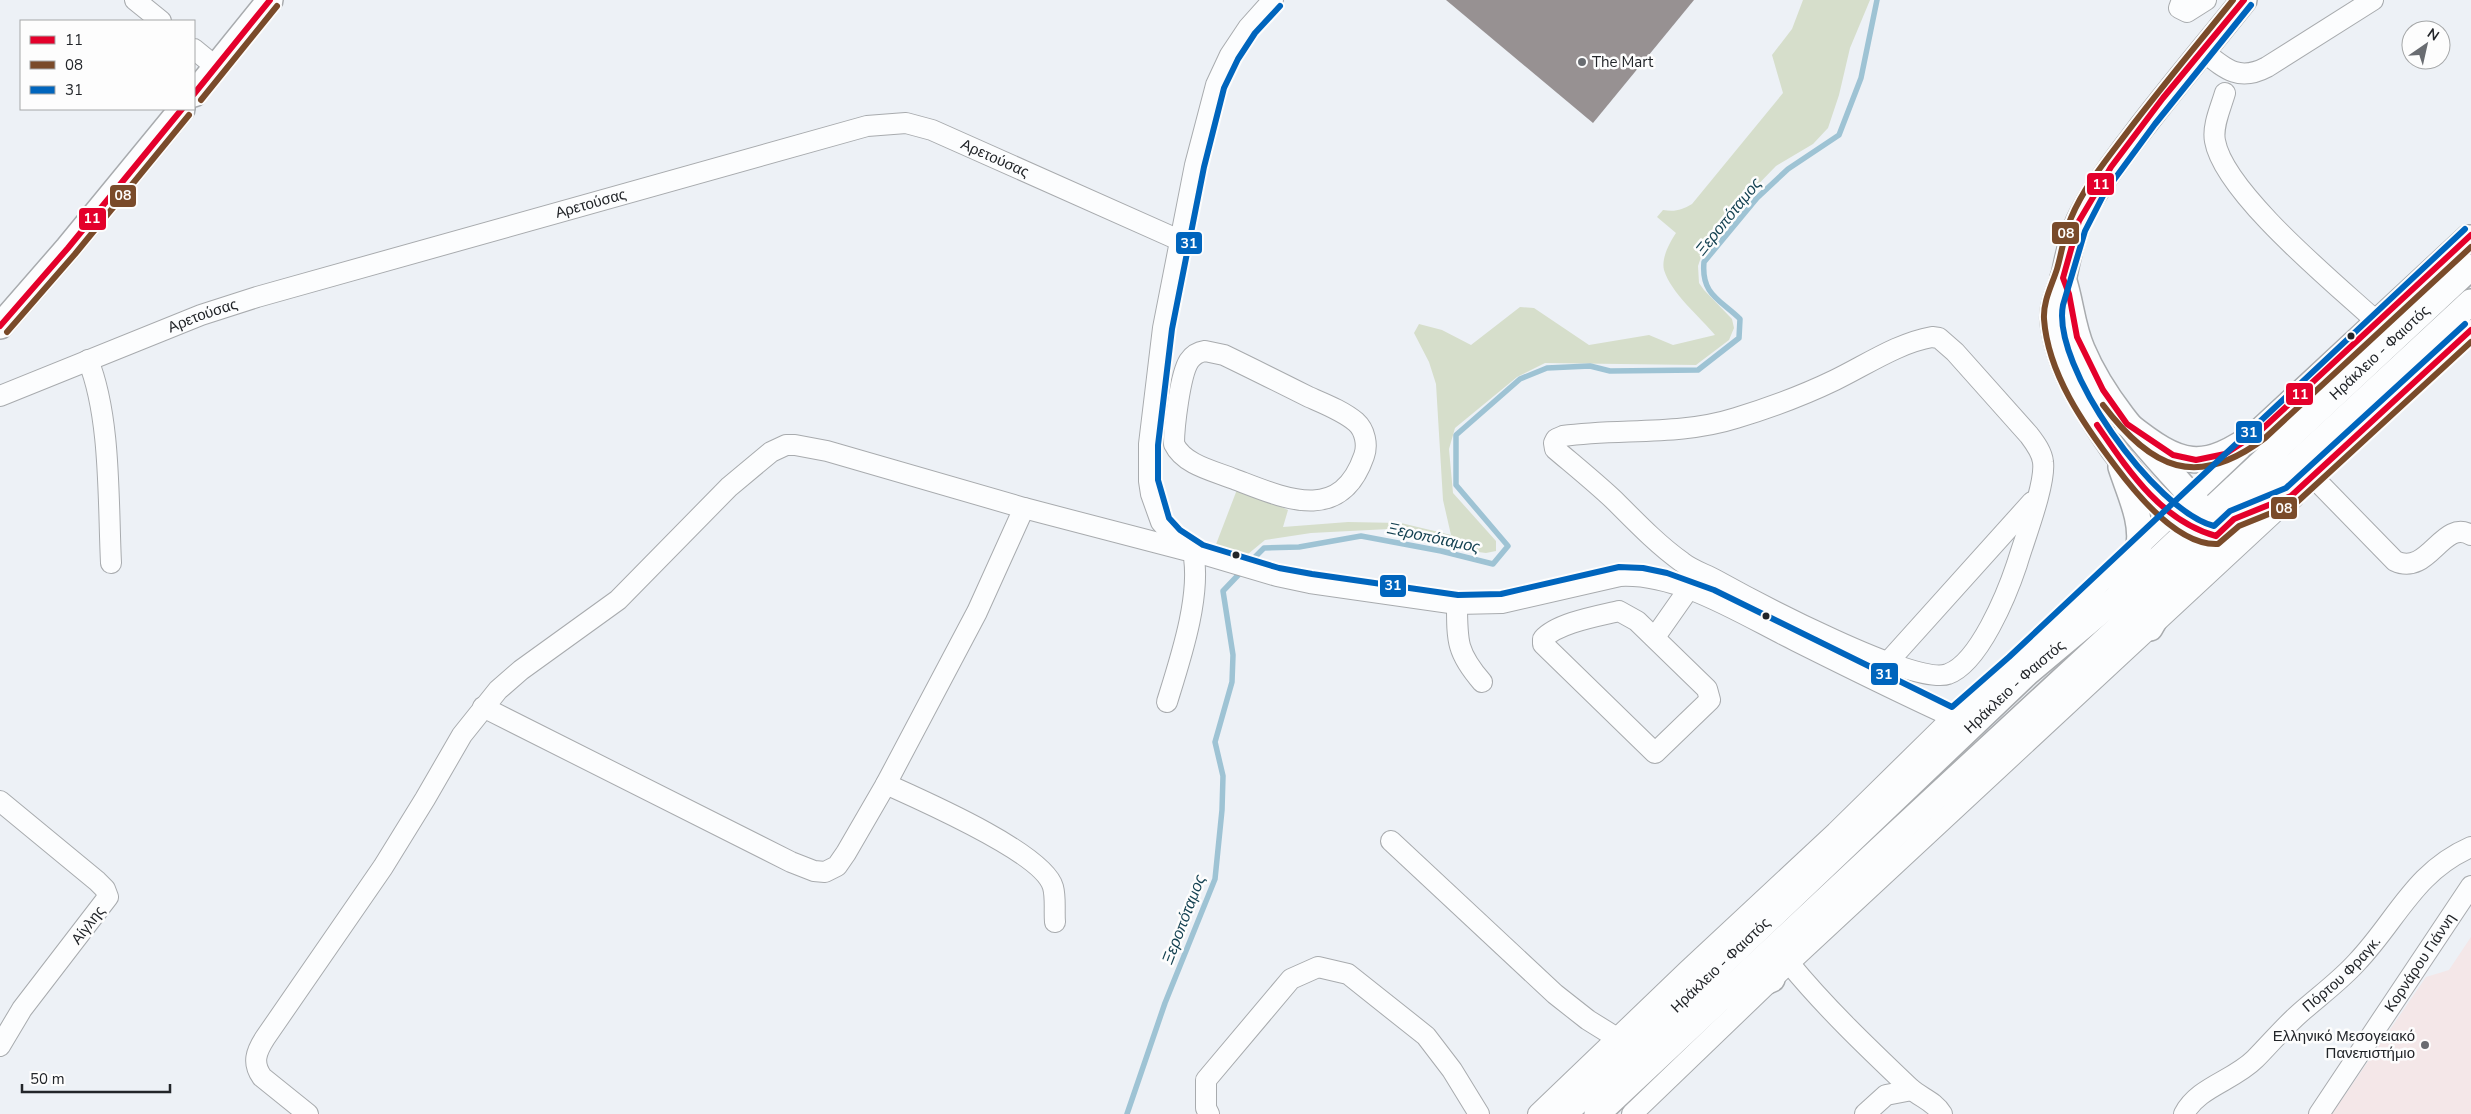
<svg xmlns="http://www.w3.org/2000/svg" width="2471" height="1114" font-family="'Nunito Sans',sans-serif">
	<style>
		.education { fill: #f4e7e8 }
		.green { fill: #d6decb }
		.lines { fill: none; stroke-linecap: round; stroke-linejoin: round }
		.stream { stroke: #9ec3d4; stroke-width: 5.5 }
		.building { fill: #979192 }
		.minor-casing { stroke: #a8abae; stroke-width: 22 }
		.major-casing { stroke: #a8abae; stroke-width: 28 }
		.minor { stroke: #fcfdfe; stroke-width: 20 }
		.major { stroke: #fcfdfe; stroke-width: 25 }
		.bus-1-casing { stroke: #fdfdfd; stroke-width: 10 }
		.bus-2-casing { stroke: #fdfdfd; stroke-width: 10 }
		.bus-3-casing { stroke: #fdfdfd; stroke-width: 10 }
		.bus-1 { stroke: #e4002b; stroke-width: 6 }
		.bus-2 { stroke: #7a4b2a; stroke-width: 6 }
		.bus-3 { stroke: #0065bd; stroke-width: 6 }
		.poi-dot { fill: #696c71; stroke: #fdfdfd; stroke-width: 2 }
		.bus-dot { fill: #222529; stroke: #fdfdfd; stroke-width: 2 }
		.labels { text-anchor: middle; stroke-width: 5; stroke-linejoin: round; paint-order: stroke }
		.poi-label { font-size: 15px; fill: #222529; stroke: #fdfdfd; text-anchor: start }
		.street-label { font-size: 15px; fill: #222529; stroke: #fdfdfd }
		.water-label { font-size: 16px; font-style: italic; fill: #154252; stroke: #fdfdfd }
		.line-badge { stroke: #fdfdfd; stroke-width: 2 }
		.badge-label { font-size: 14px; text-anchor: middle; font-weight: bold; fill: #fff }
	</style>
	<rect width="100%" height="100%" fill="#edf1f6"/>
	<path class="education" d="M2471,937V1114H2332L2426,977L2449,970Z"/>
	<path class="green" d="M1803,0H1870L1850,48L1839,95L1828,128L1813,144L1776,166L1743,200L1701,257L1698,266L1699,283L1704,290L1732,319L1734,328L1729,340L1696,365L1545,363L1517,377L1455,428L1449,449L1453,493L1496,541V551L1486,553L1441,547L1389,529L1311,533L1265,540L1242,559L1215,547L1238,487L1288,510L1283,527L1348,522L1401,523L1451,535L1443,500L1436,384L1429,362L1414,333L1419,324L1442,330L1471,345L1520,307L1534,308L1589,345L1649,335L1673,345L1715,335C1700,317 1671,293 1664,270C1661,258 1670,242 1676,233L1657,217L1663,210C1675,212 1682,210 1692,204L1783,93L1772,55L1792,29Z"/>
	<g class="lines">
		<path class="stream" d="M1249,563L1264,548L1299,547L1361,536L1441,551L1493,564L1508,546L1456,485V435L1520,379L1547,368L1590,366L1610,371L1698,370L1739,338L1740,319C1719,299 1701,294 1704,262L1757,198L1788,169L1839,135L1861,78L1877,0
			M1127,1114L1165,1003L1215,879L1222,810L1223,776L1215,742L1232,682L1233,655L1223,591L1243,570"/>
	</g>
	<path class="building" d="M1446,0H1694L1593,123Z"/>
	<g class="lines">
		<g class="minor-casing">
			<g id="minor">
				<path d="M135,0L161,21"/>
				<path d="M1273,0L1248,28L1230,55L1216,85L1195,165L1163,328L1149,444V481L1151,494L1161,522L1174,537L1199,553L1277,576L1310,583L1457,604L1502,603L1620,576C1679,573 1743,615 1796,641C1848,667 1900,693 1953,717"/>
				<path d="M2182,0L2179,8L2187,12L2206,0"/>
				<path d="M194,49L216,67"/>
				<path d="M2203,51C2225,69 2239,82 2267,67L2373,0"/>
				<path d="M2225,93C2221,107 2212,126 2215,141C2224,193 2337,285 2377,322"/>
				<path d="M1932,337L1939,338L1955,352L2029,435C2035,443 2042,452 2043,462C2046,484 2024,540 2017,564C2007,594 1979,663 1948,674C1915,687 1752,600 1716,580C1705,574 1692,570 1682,562C1658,545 1636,522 1615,501C1596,483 1575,466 1555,449L1554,443L1556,439L1563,436C1620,428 1679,436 1736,418C1769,408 1804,395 1835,380C1866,365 1898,343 1932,337Z"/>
				<path d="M1205,351L1224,355C1253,369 1281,383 1309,397C1325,404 1343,411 1356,422C1365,430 1368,445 1364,456C1340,525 1284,498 1234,479C1214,471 1184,465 1174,444C1174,427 1180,375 1189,361C1193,355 1198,352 1205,351Z"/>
				<path d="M88,360C111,417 108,501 111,563"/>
				<path id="s1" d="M0,396L201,315L257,297L867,126L906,123L932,130L1179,240"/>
				<path d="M2313,477L2395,561C2429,577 2442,518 2471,535"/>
				<path d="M1457,604C1457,642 1457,653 1482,682"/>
				<path d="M1619,611L1637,621L1707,689L1710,700L1655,753L1543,644V639C1557,623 1598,616 1619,611Z"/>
				<path d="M1655,637L1695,580"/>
				<path d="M1888,662L2032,502"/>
				<path d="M1167,702C1180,660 1202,595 1193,552"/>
				<path d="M483,707L791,862L814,871L825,872L837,866L846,853L886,784L977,612L1024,508"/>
				<path d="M886,784C919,799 1044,853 1053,887C1056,898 1054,911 1055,922"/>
				<path d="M0,801L97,881L105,889L108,897L22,1009L0,1046"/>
				<path d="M1391,841L1555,994L1588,1020L1617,1038"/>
				<path d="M1789,963C1825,1007 1868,1048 1910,1088C1921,1098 1934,1101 1942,1114"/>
				<path d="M308,1114L262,1077C252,1063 256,1052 265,1038L383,867L425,799L462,735L498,690L521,670L618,600L729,487L771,452L786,445H795L827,451L1024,508L1185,550"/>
				<path d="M1209,1114L1206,1108V1080L1291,979L1318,967L1348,974L1426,1036L1452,1070L1479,1114"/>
				<path d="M1538,1114L1687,971L1836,832L1953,717L2015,664L2241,449"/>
				<path d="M1632,1114L1789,963L2471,330"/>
				<path d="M1865,1114L1886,1095L1912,1090"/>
				<path id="s2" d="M2184,1114C2198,1087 2233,1081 2255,1059C2270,1044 2284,1027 2300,1013C2319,996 2340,981 2357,962C2397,920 2414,872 2471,847"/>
				<path id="s3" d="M2319,1114L2471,886"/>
			</g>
		</g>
		<g class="major-casing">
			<g id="major">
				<path d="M194,94L270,0"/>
				<path d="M2063,278C2071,302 2072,326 2082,349C2109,413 2162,461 2206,513L2213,527"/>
				<path d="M0,326L68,248L182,109"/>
				<path d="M2127,424C2181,467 2202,473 2259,432L2468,238H2471"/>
				<path d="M2121,467C2129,492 2145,524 2138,550C2134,563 2127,576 2121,589"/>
				<path d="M2251,513L2291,496"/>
				<path d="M2207,535C2179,531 2129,471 2113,449C2086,410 2058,368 2053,320C2052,303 2060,291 2064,276C2068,258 2071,239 2079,221C2093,191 2115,163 2135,136C2170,90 2208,45 2244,0"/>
				<path d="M2150,628L2174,586"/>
				<path d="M1732,997L1772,979"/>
				<path id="s4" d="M1564,1114L2027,673L2119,596L2471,267"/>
				<path d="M1597,1114L1896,834L2471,302"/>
			</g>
		</g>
		<use href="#minor" class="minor"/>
		<use href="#major" class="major"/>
		<g class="bus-1-casing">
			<path id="bus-1" d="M2244,0L2163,98L2111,167L2079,221L2063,278L2069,294L2077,337L2103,390L2127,424L2173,455L2196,460L2225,454L2259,432L2471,235
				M194,94L270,0
				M0,326L68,248L182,109
				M2097,425C2128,470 2161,521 2216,536
				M2216,536L2234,519L2291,496L2471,330"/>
		</g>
		<g class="bus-2-casing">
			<path id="bus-2" d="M2233,0C2196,46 2158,91 2122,139C2103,164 2083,189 2071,218C2064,234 2062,252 2057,269C2052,285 2043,301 2044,319C2048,374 2084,425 2116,467C2137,495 2179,546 2218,544L2239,526L2296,503L2471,342
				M201,100L277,6
				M7,332L75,254L189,115
				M2103,405C2152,469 2196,490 2265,438L2471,247"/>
		</g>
		<g class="bus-3-casing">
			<path id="bus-3" d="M2251,5L2155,124L2105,192L2085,231L2063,305C2051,366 2155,511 2214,526L2230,511L2286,488L2465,324
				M1280,6L1255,33L1238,59L1224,88L1204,167L1172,329L1158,445V480L1169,518L1180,530L1203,545L1279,568L1312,574L1458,595L1501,594L1619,567L1643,568L1667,573L1714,590L1952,707L2009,657L2465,229"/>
		</g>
		<use href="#bus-1" class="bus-1"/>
		<use href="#bus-2" class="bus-2"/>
		<use href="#bus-3" class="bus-3"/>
	</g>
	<g class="poi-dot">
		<circle cx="1582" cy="62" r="5"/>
		<circle cx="2425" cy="1045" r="5"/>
	</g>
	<g class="bus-dot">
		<circle cx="2351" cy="336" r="4.5"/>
		<circle cx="1236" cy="555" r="4.5"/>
		<circle cx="1766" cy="616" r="4.5"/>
	</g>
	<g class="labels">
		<g class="poi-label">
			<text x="1592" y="67">The Mart</text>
			<text x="2415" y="1041" text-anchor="end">Ελληνικό Μεσογειακό<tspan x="2415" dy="17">Πανεπιστήμιο</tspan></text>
		</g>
		<g class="street-label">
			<text dy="5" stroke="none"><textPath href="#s1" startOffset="1044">Αρετούσας</textPath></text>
			<text dy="5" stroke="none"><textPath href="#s1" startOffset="622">Αρετούσας</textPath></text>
			<text dy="5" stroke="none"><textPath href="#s1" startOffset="218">Αρετούσας</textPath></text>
			<text dy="5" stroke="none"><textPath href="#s4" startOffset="1116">Ηράκλειο - Φαιστός</textPath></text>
			<text dy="5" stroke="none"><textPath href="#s4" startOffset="621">Ηράκλειο - Φαιστός</textPath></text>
			<text transform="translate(88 925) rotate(-52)" y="5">Αίγλης</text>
			<text dy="5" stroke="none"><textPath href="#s3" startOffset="182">Κορνάρου Γιάννη</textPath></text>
			<text dy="5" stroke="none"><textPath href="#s4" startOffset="216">Ηράκλειο - Φαιστός</textPath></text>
			<text dy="5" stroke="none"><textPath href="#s2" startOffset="212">Πόρτου Φραγκ.</textPath></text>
		</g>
		<g class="water-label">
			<text transform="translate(1728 216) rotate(-51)" y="6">Ξεροπόταμος</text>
			<text transform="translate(1434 537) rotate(12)" y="6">Ξεροπόταμος</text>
			<text transform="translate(1183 919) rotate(-69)" y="6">Ξεροπόταμος</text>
		</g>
	</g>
	<g class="line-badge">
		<rect x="2086" y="172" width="29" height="24" rx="5" fill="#e4002b"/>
		<rect x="109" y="184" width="28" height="24" rx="5" fill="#7a4b2a"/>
		<rect x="78" y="207" width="29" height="24" rx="5" fill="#e4002b"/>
		<rect x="2051" y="221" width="29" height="24" rx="5" fill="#7a4b2a"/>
		<rect x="1175" y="231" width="28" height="24" rx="5" fill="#0065bd"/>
		<rect x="2285" y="382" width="29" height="24" rx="5" fill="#e4002b"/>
		<rect x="2235" y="420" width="28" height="24" rx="5" fill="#0065bd"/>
		<rect x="2270" y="496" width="28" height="24" rx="5" fill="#7a4b2a"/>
		<rect x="1379" y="574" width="28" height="24" rx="5" fill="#0065bd"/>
		<rect x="1870" y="662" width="29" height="24" rx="5" fill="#0065bd"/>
	</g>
	<g class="badge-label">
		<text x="2101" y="189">11</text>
		<text x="123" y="200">08</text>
		<text x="92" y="223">11</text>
		<text x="2066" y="238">08</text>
		<text x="1189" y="248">31</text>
		<text x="2300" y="399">11</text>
		<text x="2249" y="437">31</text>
		<text x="2284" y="513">08</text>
		<text x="1393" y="590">31</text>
		<text x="1884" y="679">31</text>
	</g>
	<rect x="20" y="20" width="175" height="90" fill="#fdfdfd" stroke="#a5a7a8"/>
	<rect x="30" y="36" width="25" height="8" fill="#e4002b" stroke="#a5a7a8"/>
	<text x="65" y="45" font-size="15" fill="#222529">11</text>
	<rect x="30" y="61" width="25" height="8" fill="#7a4b2a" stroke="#a5a7a8"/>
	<text x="65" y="70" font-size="15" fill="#222529">08</text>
	<rect x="30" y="86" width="25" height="8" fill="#0065bd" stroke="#a5a7a8"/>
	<text x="65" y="95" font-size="15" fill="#222529">31</text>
	<g transform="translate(2426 45) rotate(34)"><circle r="24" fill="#fdfdfd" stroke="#a5a7a8"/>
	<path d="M0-4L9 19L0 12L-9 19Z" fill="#696c71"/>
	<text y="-8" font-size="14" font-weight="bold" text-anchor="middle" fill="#222529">N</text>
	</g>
	<path d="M22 1084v8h148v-8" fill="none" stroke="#222529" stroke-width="2.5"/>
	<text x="30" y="1084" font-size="15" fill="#222529" stroke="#fdfdfd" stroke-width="4" paint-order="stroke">50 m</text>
</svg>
